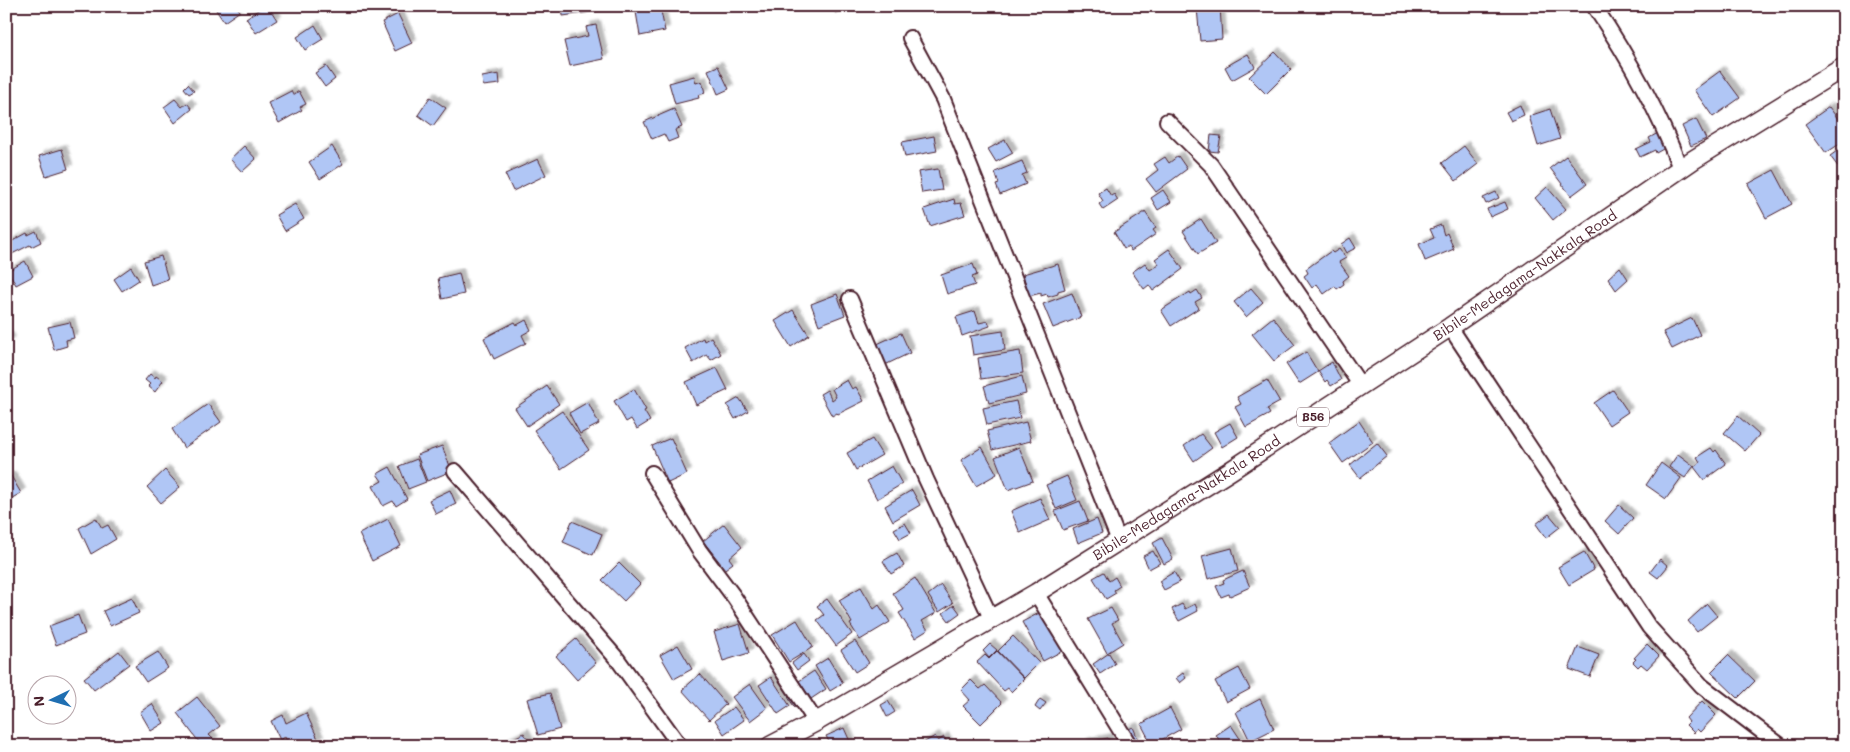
<svg xmlns="http://www.w3.org/2000/svg" width="1850" height="752" font-family="Mali,sans-serif">
	<style>
		.building { fill: #b0c6f5; stroke: #4a1f2b; filter: url(#shadow) }
		.lines { fill: none; stroke-linecap: round; stroke-linejoin: round }
		.minor-casing { stroke: #4a1f2b; stroke-width: 18 }
		.major-casing { stroke: #4a1f2b; stroke-width: 21 }
		.minor { stroke: #fff; stroke-width: 14 }
		.major { stroke: #fff; stroke-width: 18 }
		.labels { text-anchor: middle; stroke-width: 4.5; stroke-linejoin: round; paint-order: stroke }
		.shield { fill: #fff; stroke: #80626b; stroke-width: 1 }
		.shield-label { font-size: 12px; font-weight: bold; fill: #4a1f2b }
		.street-label { font-size: 14px; fill: #4a1f2b; stroke: #fff }
	</style>
	<defs>
		<filter id="shadow"><feDropShadow dx="4.5" dy="-4.5" stdDeviation="1" flood-color="#0004"/></filter>
	</defs>
	<rect width="100%" height="100%" fill="#fff"/>
	<filter id="ink" filterUnits="userSpaceOnUse"><feTurbulence type="fractalNoise" baseFrequency=".02" numOctaves="2"/><feDisplacementMap in="SourceGraphic" scale="10" xChannelSelector="R" yChannelSelector="G"/><feConvolveMatrix kernelMatrix="1 2 1 2 8 2 1 2 1" color-interpolation-filters="sRGB"/></filter>
	<g filter="url(#ink)">
		<path class="building" d="M221,6H236L240,11L224,22L216,10Z
			M264,6H268L277,20L256,33L246,18Z
			M468,6H491V8L476,9V6Z
			M562,6H598L599,11L563,16Z
			M635,6H660L665,31L640,36Z
			M834,6H863L835,13Z
			M1220,6L1222,39L1200,41L1197,8Z
			M398,14L412,43L395,51L382,22Z
			M315,25L323,39L305,50L297,37Z
			M596,25L604,59L570,66L564,41L588,36L586,27Z
			M1275,52L1291,69L1266,94L1249,77Z
			M1248,54L1255,67L1232,80L1225,67Z
			M326,66L335,79L325,87L315,73Z
			M718,66L729,89L718,94L708,70Z
			M1720,71L1740,98L1713,117L1694,90Z
			M499,74L500,84L483,86L482,77Z
			M694,76L696,83L702,81L705,93L698,95L699,98L675,104L669,83Z
			M188,84L194,91L189,94L184,88Z
			M291,91L293,95L299,91L306,104L300,107L302,110L279,123L268,103Z
			M430,97L446,108L433,126L418,115Z
			M175,99L182,107L187,103L192,109L175,123L164,107Z
			M1520,105L1524,115L1511,121L1506,112Z
			M1829,107L1844,127V141L1826,153L1805,124Z
			M674,109L682,127L675,130L678,138L668,142L664,134L652,139L644,122Z
			M1550,109L1560,139L1538,146L1529,116Z
			M1696,119L1706,139L1691,146L1682,126Z
			M1658,133L1665,148L1656,153L1655,150L1640,157L1636,149L1651,142L1649,138Z
			M1211,135L1221,136L1218,152L1209,151Z
			M934,136L937,151L905,157L902,142Z
			M1005,140L1013,153L996,162L988,149Z
			M244,146L256,159L242,172L230,159Z
			M332,146L343,164L320,179L309,162Z
			M1464,146L1478,164L1456,181L1442,163Z
			M1844,146V171L1842,172L1830,156Z
			M62,149L68,169L46,176L39,156Z
			M1178,156L1187,169L1156,192L1146,179L1158,170L1154,164L1165,157L1169,163Z
			M1566,156L1587,184L1571,196L1550,168Z
			M538,159L546,175L513,191L505,174Z
			M1022,161L1027,173L1022,175L1026,184L1000,195L996,185L999,184L995,172Z
			M938,169L942,190L922,193L918,172Z
			M1774,170L1792,204L1766,218L1748,184Z
			M1547,187L1566,209L1553,220L1535,198Z
			M1106,188L1111,196L1114,194L1118,200L1103,210L1099,204L1103,201L1098,193Z
			M1163,190L1171,202L1158,210L1151,198Z
			M1496,192L1499,198L1486,204L1483,198Z
			M954,199L955,204L961,203L965,215L930,226L924,209Z
			M1505,202L1508,209L1490,217L1487,209Z
			M295,204L304,219L285,231L276,215Z
			M1145,212L1156,228L1153,230L1156,234L1131,251L1128,246L1124,249L1114,232Z
			M1201,219L1216,243L1198,254L1183,231Z
			M1441,225L1444,235L1447,233L1454,249L1425,261L1419,244L1434,238L1430,229Z
			M36,231L41,242L31,247L30,245L12,254L7,244L27,233L28,235Z
			M1350,238L1356,248L1346,253L1341,244Z
			M1169,249L1183,269L1153,291L1149,285L1144,289L1132,272L1145,263L1150,270L1159,264L1155,259Z
			M1339,249L1346,258L1339,262L1349,276L1343,281L1344,284L1337,289L1335,286L1324,294L1317,284L1312,288L1304,276L1308,273L1306,269L1331,251L1333,253Z
			M161,256L168,279L151,285L144,261Z
			M25,261L33,276L16,285L8,271Z
			M973,264L977,275L972,277L975,285L947,294L941,275Z
			M1058,264L1065,289L1058,291V294L1048,297L1047,294L1041,296V293L1029,296L1023,274Z
			M131,267L139,280L122,291L114,279Z
			M1620,267L1628,279L1616,290L1608,278Z
			M459,273L464,294L442,299L438,278Z
			M1251,288L1263,302L1246,317L1234,302Z
			M1197,290L1202,298L1195,302L1199,308L1171,326L1161,310L1190,292L1191,294Z
			M1072,293L1081,317L1053,328L1043,304Z
			M837,294L845,315L819,325L811,304Z
			M793,310L809,335L791,347L775,321Z
			M975,311L979,323L988,321L990,326L962,336L956,317Z
			M1273,317L1295,345L1274,361L1252,334Z
			M1692,318L1700,335L1672,349L1663,332Z
			M526,320L531,330L522,335L526,343L494,359L484,338L515,322L517,325Z
			M70,322L74,338L66,340L67,346L54,350L48,327Z
			M1003,331L1005,350L973,355L970,336Z
			M901,333L910,353L885,365L875,345Z
			M6,334L11,341L6,344Z
			M711,337L721,354L711,360L707,355L693,363L685,348L703,338L704,341Z
			M1020,351L1023,373L981,379L978,358Z
			M1306,352L1318,372L1299,384L1286,364Z
			M1332,362L1341,380L1331,386L1327,380L1325,382L1318,371Z
			M717,368L728,390L696,405L686,382Z
			M150,374L155,378L156,376L163,381L155,392L148,386L150,384L145,380Z
			M1022,376L1026,394L989,403L984,386Z
			M847,380L852,389L856,387L864,401L838,414L837,413L832,416L820,394L827,390L832,400L836,397L832,389Z
			M1267,380L1280,402L1267,409L1270,414L1246,427L1235,407L1241,404L1237,397Z
			M547,386L559,404L527,426L515,408Z
			M634,389L646,410L644,411L650,421L637,429L631,419L626,422L614,401Z
			M1613,390L1628,412L1609,425L1594,403Z
			M739,398L748,411L735,419L727,405Z
			M1016,401L1020,418L987,425L983,408Z
			M588,402L599,424L580,434L569,413Z
			M208,404L221,422L184,448L172,429Z
			M562,411L589,450L561,469L534,430Z
			M1738,416L1759,435L1745,451L1724,433Z
			M1359,421L1373,442L1343,463L1329,443Z
			M1026,422L1031,441L992,450L987,431Z
			M1230,423L1238,437L1222,447L1214,432Z
			M1201,434L1212,448L1194,461L1184,446Z
			M671,438L687,474L668,483L652,446Z
			M872,439L882,455L856,470L847,453Z
			M1377,443L1387,456L1360,478L1350,465Z
			M442,446L452,471L427,481L417,455Z
			M982,447L997,474L976,486L961,460Z
			M1019,447L1033,481L1008,490L995,457Z
			M1711,448L1714,452L1716,450L1726,464L1704,480L1694,467L1700,462L1697,457Z
			M1678,454L1694,466L1685,478L1669,467Z
			M417,459L426,482L408,489L399,466Z
			M1661,463L1681,478L1666,499L1646,485Z
			M892,466L902,484L877,499L867,481Z
			M390,467L407,499L396,506L393,501L383,506L373,486L382,481L377,474Z
			M165,470L180,487L161,503L147,487Z
			M11,476L21,493L7,501L6,478Z
			M1067,476L1077,500L1056,509L1046,485Z
			M450,490L456,504L436,514L429,500Z
			M912,490L920,505L893,521L885,506Z
			M1040,498L1050,520L1020,533L1011,511Z
			M1080,501L1088,521L1063,530L1055,511Z
			M1619,505L1633,518L1619,534L1605,521Z
			M1549,514L1560,527L1546,538L1536,524Z
			M96,518L102,528L108,525L116,539L91,554L79,528Z
			M388,519L401,546L372,561L359,534Z
			M1097,519L1102,533L1078,543L1073,529Z
			M572,521L602,534L593,555L563,542Z
			M905,523L911,533L900,539L894,529Z
			M724,524L742,547L729,558L733,563L725,569L703,541Z
			M1162,538L1173,559L1164,564L1153,543Z
			M1232,548L1238,571L1208,579L1202,556Z
			M1153,551L1160,563L1149,569L1143,556Z
			M1584,552L1594,570L1569,585L1558,567Z
			M897,553L904,566L891,574L883,561Z
			M1660,559L1668,566L1658,578L1650,572Z
			M619,563L640,584L624,601L602,580Z
			M1243,571L1250,587L1230,596L1229,594L1221,597L1216,586L1224,583L1223,580Z
			M1104,572L1109,581L1115,577L1120,586L1114,590L1116,593L1106,599L1093,578Z
			M1174,572L1180,582L1164,590L1159,581Z
			M915,578L936,613L922,621L928,630L915,638L899,613L904,610L893,593Z
			M941,585L953,603L939,612L928,595Z
			M861,587L874,609L879,605L890,622L860,640L850,624L852,623L839,600Z
			M132,598L139,613L110,626L103,611Z
			M827,599L852,634L836,646L817,620L824,615L817,606Z
			M1182,604L1185,609L1195,604L1198,611L1179,621L1172,609Z
			M1707,604L1717,616L1697,632L1688,621Z
			M954,605L960,613L949,621L943,613Z
			M1111,608L1118,620L1112,623L1123,643L1107,653L1088,619Z
			M1045,610L1066,649L1043,661L1022,622Z
			M78,615L85,634L56,645L49,626Z
			M797,620L813,647L789,662L772,635Z
			M740,624L749,653L723,661L714,632Z
			M1013,636L1039,663L1024,678L998,651Z
			M576,639L596,663L577,680L556,656Z
			M855,641L869,663L855,672L841,650Z
			M990,644L997,650L989,658L983,651Z
			M1647,644L1659,656L1647,669L1641,664L1638,667L1633,662L1636,659L1634,658Z
			M678,645L692,669L674,679L660,655Z
			M1578,647L1599,655L1590,677L1569,669Z
			M119,651L129,664L94,690L84,678Z
			M997,651L1024,679L1011,692L1008,688L1004,691L977,662L985,655L989,659Z
			M158,652L168,668L146,682L135,666Z
			M1069,652L1075,661L1069,665L1063,655Z
			M1109,653L1115,664L1100,674L1093,664Z
			M804,654L809,661L797,670L792,663Z
			M1728,655L1755,681L1738,698L1711,672Z
			M828,658L843,683L830,691L815,666Z
			M1239,668L1250,689L1226,702L1215,681Z
			M814,671L826,689L811,699L799,681Z
			M1183,673L1186,678L1180,683L1176,678Z
			M700,674L726,704L709,720L682,690Z
			M771,677L790,706L778,714L759,685Z
			M971,680L980,689L985,685L1002,703L981,724L963,706L970,700L961,690Z
			M750,684L767,708L750,721L732,697Z
			M550,693L560,729L538,735L527,699Z
			M793,693L801,704L795,708L788,697Z
			M197,697L220,726L209,735L214,740L207,746H202L177,713Z
			M1040,699L1046,703L1040,711L1035,707Z
			M1260,699L1274,729L1250,741L1236,712Z
			M888,701L895,712L887,717L881,705Z
			M1702,701L1716,715L1700,732L1697,729L1694,733L1686,725L1689,722L1686,718Z
			M152,704L164,723L151,731L140,712Z
			M734,707L744,720L724,734L715,720Z
			M1170,708L1181,729L1152,745L1141,724Z
			M306,713L319,741L310,746H289L285,737L280,740L271,721L283,715L286,723Z
			M1231,725L1245,746H1223L1216,735Z
			M1133,727L1138,739L1129,743L1124,731Z
			M844,728L852,746H831L826,736Z
			M524,733L531,746H502V744Z
			M935,736L938,741L944,737L949,746H918Z
			M1108,738L1109,746H1084L1083,743Z"/>
		<g class="lines">
			<g class="minor-casing">
				<path id="minor" d="M1594,6C1627,55 1659,113 1680,168
					M910,38L943,99L1119,541
					M1167,121L1211,165L1361,386
					M850,299L926,479L991,618
					M1450,327L1649,627L1702,686L1781,746
					M455,471L618,660L680,746
					M652,473L699,550L734,597L816,722
					M1036,593L1130,746"/>
			</g>
			<g class="major-casing">
				<g id="major">
					<path id="s1" d="M770,746L816,722L1036,593L1230,471L1450,327L1693,160L1844,67"/>
				</g>
			</g>
			<use href="#minor" class="minor"/>
			<use href="#major" class="major"/>
		</g>
	</g>
	<g class="labels">
		<rect class="shield" x="1297" y="407.5" width="32" height="19" rx="4"/>
		<g class="shield-label">
			<text x="1313" y="421">B56</text>
		</g>
		<g class="street-label">
			<text dy="5" stroke="none"><textPath href="#s1" startOffset="890">Bibile-Medagama-Nakkala Road</textPath></text>
			<text dy="5" stroke="none"><textPath href="#s1" startOffset="485">Bibile-Medagama-Nakkala Road</textPath></text>
		</g>
	</g>
	<rect width="1850" height="752" fill="none" stroke="#fff" stroke-width="25"/>
	<rect x="12" y="12" width="1825" height="727" fill="none" stroke="#4a1f2b" stroke-width="2" filter="url(#ink)"/>
	<g transform="translate(52 700) rotate(265)"><circle r="24" fill="#ffffff" stroke="#b7a5aa"/>
	<path d="M0-4L9 19L0 12L-9 19Z" fill="#1f6fb2"/>
	<text y="-8" font-size="14" font-weight="bold" text-anchor="middle" fill="#4a1f2b">N</text>
	</g>
</svg>
